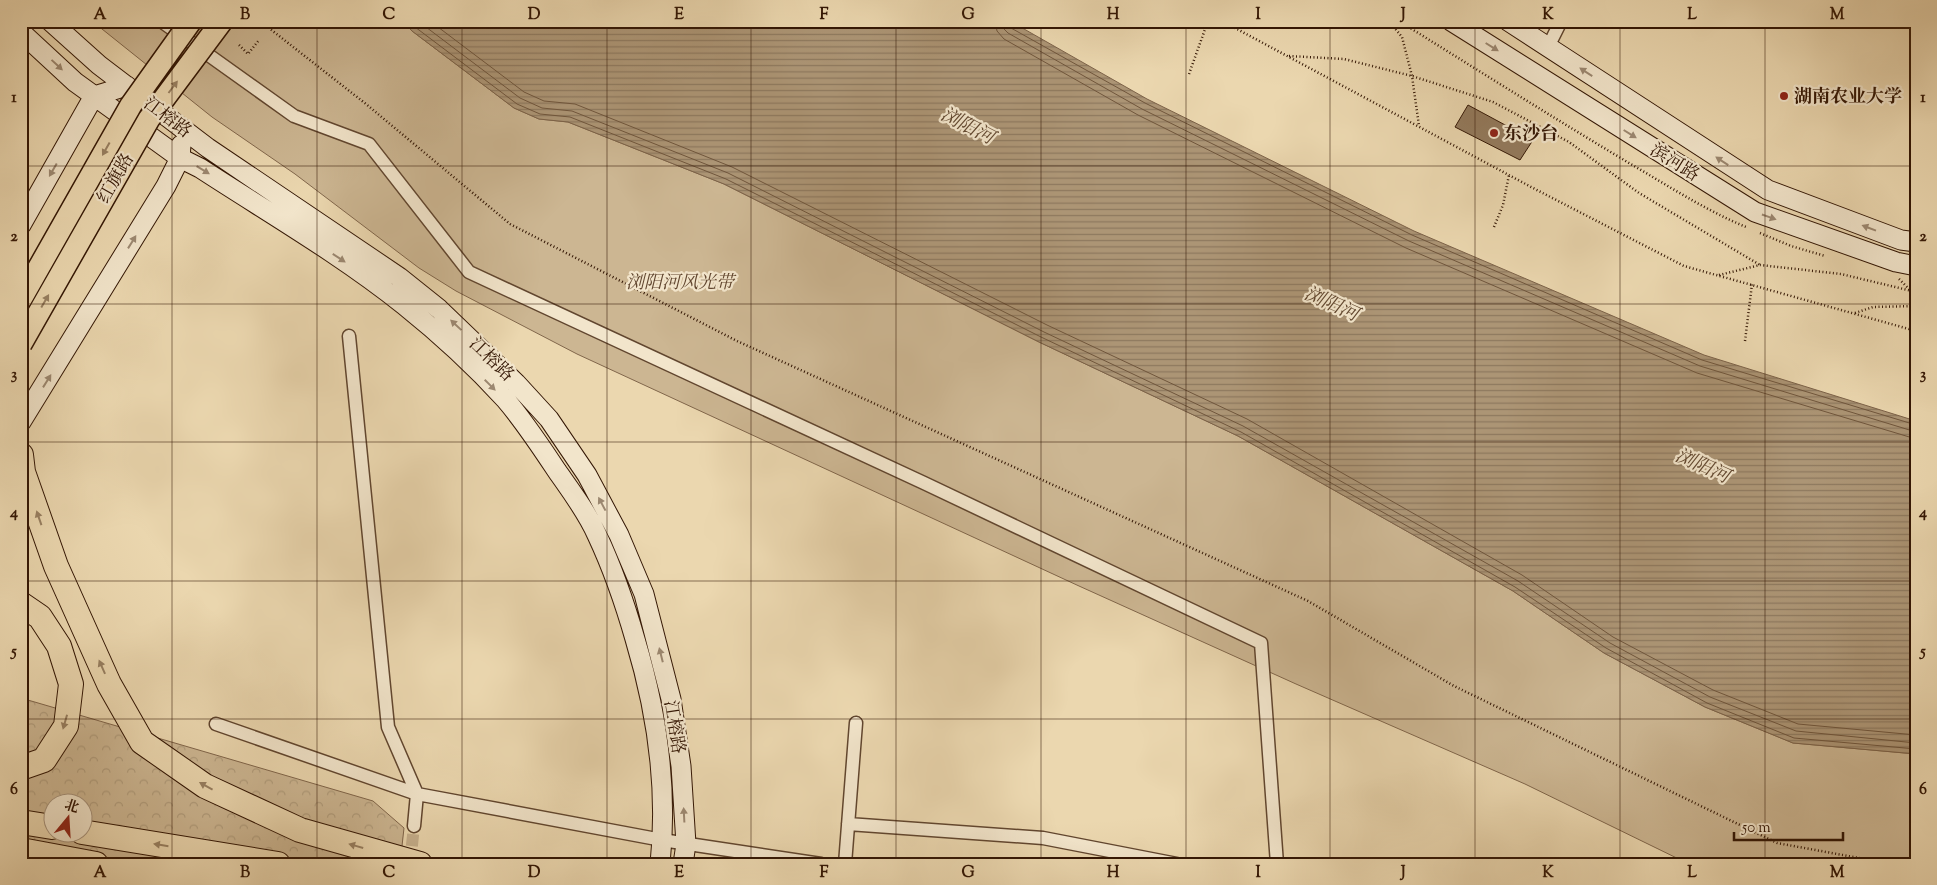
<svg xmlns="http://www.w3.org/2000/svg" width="1937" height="885" font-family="'Sorts Mill Goudy','Noto Serif SC',serif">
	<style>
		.forest { fill: url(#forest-crowns); stroke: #80664b; fill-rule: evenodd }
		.park { fill: #ccb692; stroke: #80664b }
		.water { fill: url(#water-rules); stroke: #7c6248 }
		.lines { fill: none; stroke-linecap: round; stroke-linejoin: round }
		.shore { stroke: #70563c; stroke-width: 1 }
		.building { fill: #937a5d; stroke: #331604 }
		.street-tunnel { stroke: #c6b08d; stroke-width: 12; stroke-dasharray: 12 6; stroke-linecap: butt }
		.street-casing { stroke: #61462f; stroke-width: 15 }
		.secondary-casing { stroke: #331604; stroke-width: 21 }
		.highway-casing { stroke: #331604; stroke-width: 26 }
		.path { stroke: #331604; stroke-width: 2.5; stroke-dasharray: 1 2.5; stroke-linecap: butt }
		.street { stroke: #f2e5cb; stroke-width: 12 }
		.secondary { stroke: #f2e5cb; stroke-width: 19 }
		.highway { stroke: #ebd7af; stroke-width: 24 }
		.primary-bridge-casing { stroke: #331604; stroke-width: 24; stroke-linecap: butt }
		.primary-bridge { stroke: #ebd7af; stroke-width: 21 }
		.oneway { fill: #9c8871 }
		.oneway2 { fill: #988062 }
		.grid { fill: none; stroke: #331604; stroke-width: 1; stroke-opacity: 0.55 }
		.poi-dot { fill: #8f2418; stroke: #f2e5cb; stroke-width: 2 }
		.labels { text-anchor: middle; stroke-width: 4.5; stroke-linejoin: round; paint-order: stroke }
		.poi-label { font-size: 18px; font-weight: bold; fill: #331604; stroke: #f2e5cb; text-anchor: start }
		.street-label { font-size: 18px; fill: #331604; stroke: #f2e5cb }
		.park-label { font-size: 18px; font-style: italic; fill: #61462f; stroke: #f2e5cb }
		.water-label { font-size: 19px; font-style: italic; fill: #634931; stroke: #f2e5cb }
		.neatline { fill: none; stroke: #331604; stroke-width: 2 }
		.grid-label { font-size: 16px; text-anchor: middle; font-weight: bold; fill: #331604 }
	</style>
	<defs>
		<pattern id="forest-crowns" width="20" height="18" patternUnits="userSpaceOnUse" patternTransform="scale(1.25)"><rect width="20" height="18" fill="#ccb692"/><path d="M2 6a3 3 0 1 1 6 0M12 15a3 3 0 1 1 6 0" fill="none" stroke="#b09c7c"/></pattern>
		<pattern id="water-rules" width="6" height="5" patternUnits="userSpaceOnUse" patternTransform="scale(1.25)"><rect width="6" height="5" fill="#ac9575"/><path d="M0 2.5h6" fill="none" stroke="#8d795e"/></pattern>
	</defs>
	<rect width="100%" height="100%" fill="#ebd7af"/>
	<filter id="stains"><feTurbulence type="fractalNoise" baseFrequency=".004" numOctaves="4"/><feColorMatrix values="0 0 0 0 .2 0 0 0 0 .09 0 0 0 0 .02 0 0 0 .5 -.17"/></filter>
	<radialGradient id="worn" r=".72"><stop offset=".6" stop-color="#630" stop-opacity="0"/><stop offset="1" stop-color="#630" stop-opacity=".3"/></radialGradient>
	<path class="forest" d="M21,698L373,801L404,828L400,864H21ZM52,802H82V832H52Z"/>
	<path class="park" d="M92,21H403L412,31L514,108L539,119L568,122L724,184L1039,342L1238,436L1513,591L1604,653L1705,707L1793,743L1916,754V864H1689L1525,784L1296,684L1079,586L577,354L456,291L419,268L295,174L212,117Z"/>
	<path class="water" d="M403,21H1010L1147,99L1414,231L1704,355L1916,421V754L1793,743L1705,707L1604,653L1513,591L1238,436L1039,342L724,184L568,122L539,119L514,108L412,31Z"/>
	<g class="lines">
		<path class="shore" d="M410,21L415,27L517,104L540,114L570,117L726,179L1041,337L1241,432L1515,587L1606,648L1707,703L1794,738L1916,749
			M418,21L520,98L542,108L572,111L728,173L1044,332L1243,426L1518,581L1610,643L1710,697L1796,731L1916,743
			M430,21L524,92L544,101L575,104L732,167L1047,325L1247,419L1522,575L1613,637L1713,690L1798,724L1916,735
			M995,21L997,31L1004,39L1138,115L1406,248L1697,373L1916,439
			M1002,21L1003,28L1008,33L1142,109L1409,241L1700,366L1916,432
			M1009,21L1011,28L1145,103L1412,235L1702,360L1916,425"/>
	</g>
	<path class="building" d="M1468,105L1533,140L1520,160L1455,127Z"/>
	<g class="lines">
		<path class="street-tunnel" d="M410,864L414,826"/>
		<g class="street-casing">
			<path id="street" d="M161,21L294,116L369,144L469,272L924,483L1261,643L1277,864
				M1548,47L1561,21
				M349,336L388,727L417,794L414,826
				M216,724L417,794L662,840L821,864
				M848,824L1043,838L1177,864
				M845,864L856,723"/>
		</g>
		<g class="secondary-casing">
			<path id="secondary" d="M50,21L99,65L208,148L399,277L439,309L516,383L549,419L587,475L619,535L644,594L671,699L681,766L686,844L683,864
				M1451,21L1755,212L1896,262L1916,266
				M1508,21L1768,190L1901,240L1916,242
				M21,32L75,82L180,158L200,168C269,213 340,254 404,305C439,333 474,365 505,399C524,421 541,447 557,471C571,491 587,512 597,535C613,569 625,604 635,639C657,712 668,788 660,864
				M21,225L94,96L127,86
				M21,422L166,186L180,158L181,145"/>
		</g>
		<g class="highway-casing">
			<path id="highway" d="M21,455L23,472L56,566L109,684L142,742L205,786L300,830L420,864
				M21,604L40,617L59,646L71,684L66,726L44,760L21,768
				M21,822L52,827
				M82,832L278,864
				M21,850L96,864"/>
		</g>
		<path class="path" d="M260,21L366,104L510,224L737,341L1308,601L1454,686L1777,843L1892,864
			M1222,21L1533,188L1684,266L1916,331
			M1325,21L1364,26L1378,21
			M1389,21L1402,37L1412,76L1419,126
			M1399,21C1476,69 1552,117 1629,163C1667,185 1705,210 1746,227
			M239,45L248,54L259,40
			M1289,56L1344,59L1412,76L1493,102L1569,142L1639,193L1760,265
			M1189,74L1208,21
			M1494,227L1503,205L1509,175
			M1760,233L1791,246L1825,256
			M1719,275L1760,265L1841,274L1916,292
			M1899,279L1909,289
			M1855,313L1873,307L1916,306
			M1745,341L1752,284"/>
		<use href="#street" class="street"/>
		<use href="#secondary" class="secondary"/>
		<use href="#highway" class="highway"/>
		<g class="primary-bridge-casing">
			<path id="primary-bridge" d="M21,299L131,105L191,21
				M21,344L149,119L222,21"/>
		</g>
		<use href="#primary-bridge" class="primary-bridge"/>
	</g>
	<defs><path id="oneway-solid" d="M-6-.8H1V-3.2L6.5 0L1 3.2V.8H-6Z" transform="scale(1.25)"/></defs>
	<g class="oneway">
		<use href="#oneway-solid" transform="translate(1492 47) rotate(32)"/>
		<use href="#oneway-solid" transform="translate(57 65) rotate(43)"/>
		<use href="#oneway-solid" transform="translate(1586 72) rotate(-147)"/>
		<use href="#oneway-solid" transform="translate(1630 134) rotate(32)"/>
		<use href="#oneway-solid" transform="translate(1722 161) rotate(-147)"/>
		<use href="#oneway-solid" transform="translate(53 170) rotate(120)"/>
		<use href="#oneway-solid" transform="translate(203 170) rotate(31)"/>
		<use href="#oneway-solid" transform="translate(1769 217) rotate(19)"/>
		<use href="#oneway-solid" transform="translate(1869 228) rotate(-159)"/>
		<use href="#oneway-solid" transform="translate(132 242) rotate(-58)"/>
		<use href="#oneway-solid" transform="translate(339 258) rotate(33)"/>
		<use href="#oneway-solid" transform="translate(456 325) rotate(-137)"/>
		<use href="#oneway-solid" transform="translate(47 381) rotate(-58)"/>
		<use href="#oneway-solid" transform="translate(490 385) rotate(45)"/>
		<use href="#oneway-solid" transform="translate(602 504) rotate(-118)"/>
		<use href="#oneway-solid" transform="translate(661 655) rotate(-104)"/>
		<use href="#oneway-solid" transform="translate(684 815) rotate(-93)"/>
	</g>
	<g class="oneway2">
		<use href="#oneway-solid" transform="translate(173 87) rotate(-53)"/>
		<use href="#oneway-solid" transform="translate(106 149) rotate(119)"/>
		<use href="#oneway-solid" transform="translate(45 301) rotate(-60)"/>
		<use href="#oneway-solid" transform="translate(39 518) rotate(-109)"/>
		<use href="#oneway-solid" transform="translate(102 667) rotate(-114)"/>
		<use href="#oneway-solid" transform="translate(65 722) rotate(106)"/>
		<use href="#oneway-solid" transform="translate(206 786) rotate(-151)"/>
		<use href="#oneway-solid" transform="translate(161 845) rotate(-171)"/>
		<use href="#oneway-solid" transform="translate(356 846) rotate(-164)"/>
	</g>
	<path class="grid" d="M172,21V864M317,21V864M462,21V864M607,21V864M751,21V864M896,21V864M1041,21V864M1186,21V864M1330,21V864M1475,21V864M1620,21V864M1765,21V864M21,166H1916M21,304H1916M21,442H1916M21,581H1916M21,719H1916"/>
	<g class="poi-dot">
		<circle cx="1784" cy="96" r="5"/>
		<circle cx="1494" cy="133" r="5"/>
	</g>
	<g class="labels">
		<g class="poi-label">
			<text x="1794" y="102">湖南农业大学</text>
			<text x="1504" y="139">东沙台</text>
		</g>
		<g class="street-label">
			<text transform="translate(168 117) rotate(37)" y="6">江榕路</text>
			<text transform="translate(1675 162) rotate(32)" y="6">滨河路</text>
			<text transform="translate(115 178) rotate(-60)" y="6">红旗路</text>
			<text transform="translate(492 359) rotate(44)" y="6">江榕路</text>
			<text transform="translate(675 727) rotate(81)" y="6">江榕路</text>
		</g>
		<g class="park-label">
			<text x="680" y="288">浏阳河风光带</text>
		</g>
		<g class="water-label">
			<text transform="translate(968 125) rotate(27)" y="7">浏阳河</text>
			<text transform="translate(1332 303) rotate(24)" y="7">浏阳河</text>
			<text transform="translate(1703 465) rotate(24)" y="7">浏阳河</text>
		</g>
	</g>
	<rect width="1937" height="885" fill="none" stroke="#ebd7af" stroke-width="55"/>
	<g transform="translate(68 818) rotate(18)"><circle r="24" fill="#f2e5cb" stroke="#a6927b"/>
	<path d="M0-4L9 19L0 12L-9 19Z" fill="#8f2418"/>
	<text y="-8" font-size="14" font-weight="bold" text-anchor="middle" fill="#331604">北</text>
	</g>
	<path d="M1734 832v8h109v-8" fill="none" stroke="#331604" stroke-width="2.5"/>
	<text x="1742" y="832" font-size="15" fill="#331604" stroke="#f2e5cb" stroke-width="4" paint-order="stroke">50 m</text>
	<rect x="28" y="28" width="1882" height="830" class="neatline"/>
	<g class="grid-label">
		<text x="100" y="19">A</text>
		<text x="245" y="19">B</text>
		<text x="389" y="19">C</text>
		<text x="534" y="19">D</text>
		<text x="679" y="19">E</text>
		<text x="824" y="19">F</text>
		<text x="968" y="19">G</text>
		<text x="1113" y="19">H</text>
		<text x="1258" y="19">I</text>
		<text x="1403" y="19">J</text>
		<text x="1548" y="19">K</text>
		<text x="1692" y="19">L</text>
		<text x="1837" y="19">M</text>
		<text x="14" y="102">1</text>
		<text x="1923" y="102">1</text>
		<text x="14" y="241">2</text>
		<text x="1923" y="241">2</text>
		<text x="14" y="379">3</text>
		<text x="1923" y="379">3</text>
		<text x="14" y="517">4</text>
		<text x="1923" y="517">4</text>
		<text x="14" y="656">5</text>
		<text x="1923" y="656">5</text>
		<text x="14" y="794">6</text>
		<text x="1923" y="794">6</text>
		<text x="100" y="877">A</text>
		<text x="245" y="877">B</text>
		<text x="389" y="877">C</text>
		<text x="534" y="877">D</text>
		<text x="679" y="877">E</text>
		<text x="824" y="877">F</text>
		<text x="968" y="877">G</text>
		<text x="1113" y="877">H</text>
		<text x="1258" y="877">I</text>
		<text x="1403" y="877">J</text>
		<text x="1548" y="877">K</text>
		<text x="1692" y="877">L</text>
		<text x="1837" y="877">M</text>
	</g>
	<rect width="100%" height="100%" filter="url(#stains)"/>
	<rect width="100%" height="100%" fill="url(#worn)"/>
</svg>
